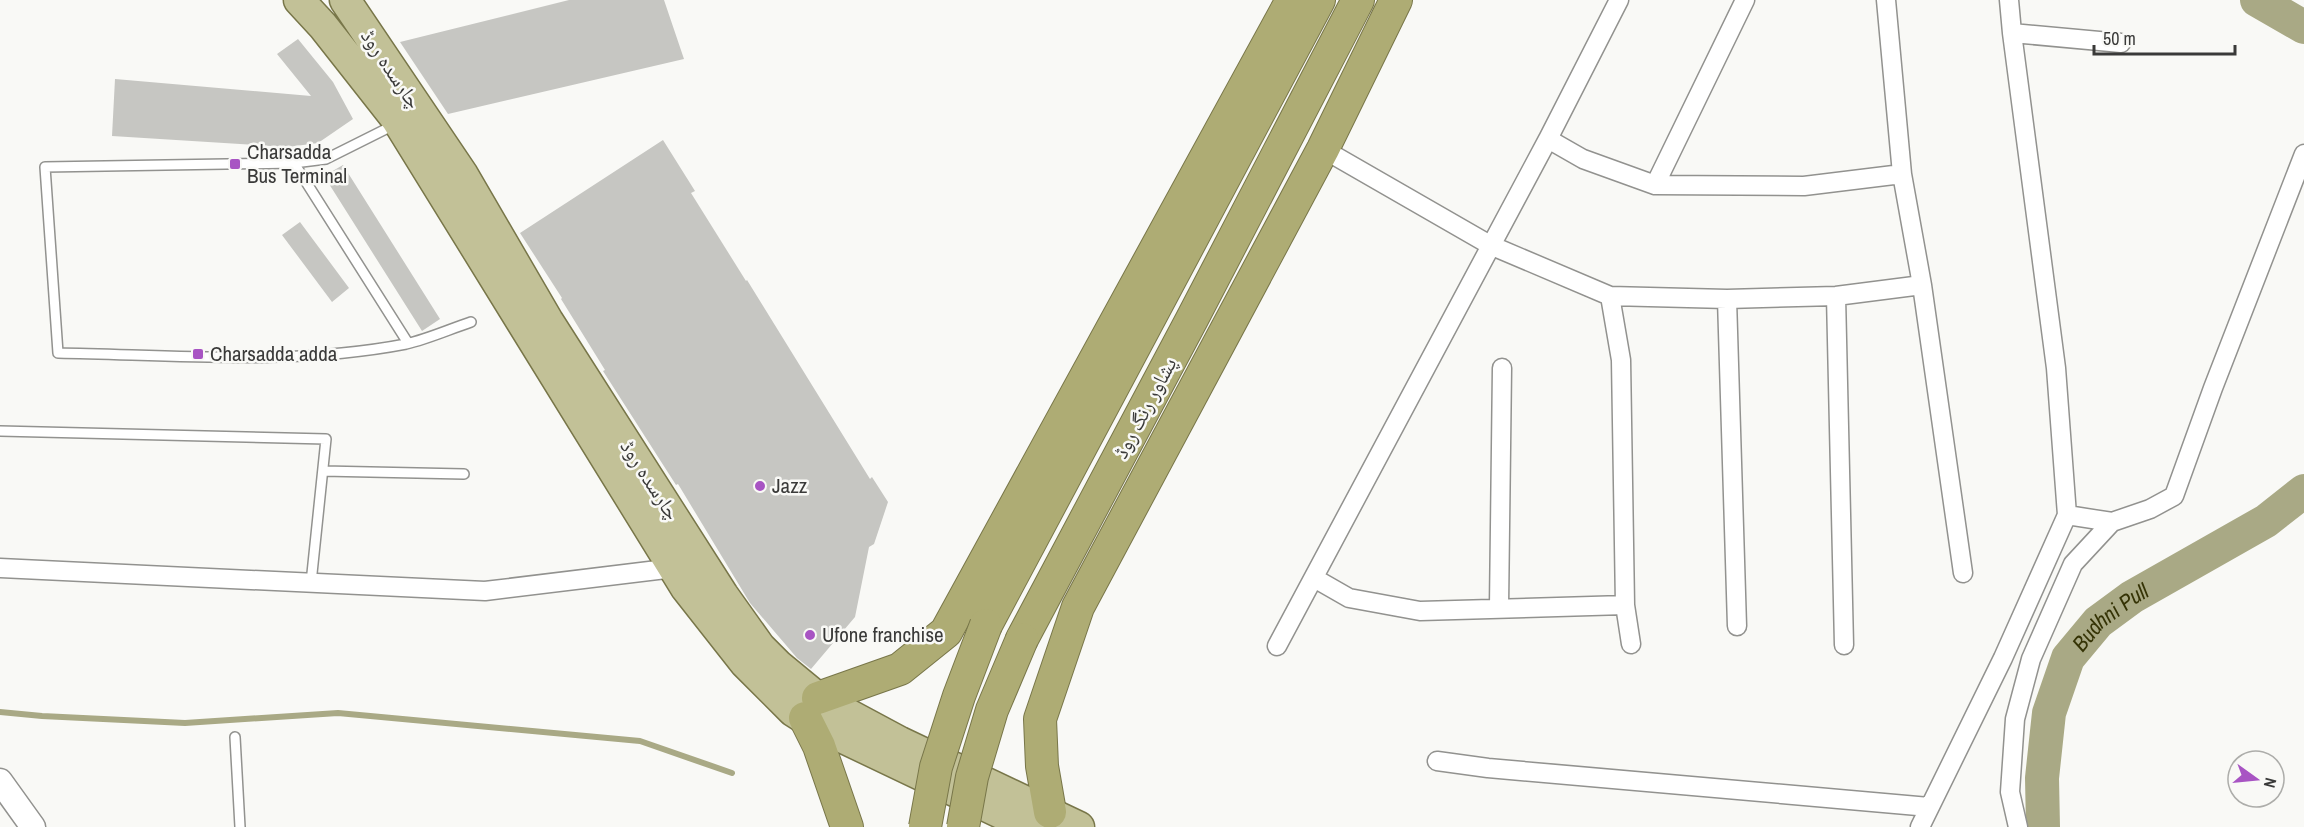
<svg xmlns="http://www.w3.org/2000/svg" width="2304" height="827" font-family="'Archivo Narrow','Noto Naskh Arabic',sans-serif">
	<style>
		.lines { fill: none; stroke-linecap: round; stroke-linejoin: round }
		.stream { stroke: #a9a985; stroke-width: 6 }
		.river { stroke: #a9a985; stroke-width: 34 }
		.building { fill: #c6c6c2 }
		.service-casing { stroke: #92928f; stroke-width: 12 }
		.minor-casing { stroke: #92928f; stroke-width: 21 }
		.tertiary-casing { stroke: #92928f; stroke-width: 27 }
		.primary-casing { stroke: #787649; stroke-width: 33 }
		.trunk-casing { stroke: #787649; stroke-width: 34 }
		.service { stroke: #fff; stroke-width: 9 }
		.minor { stroke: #fff; stroke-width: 18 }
		.tertiary { stroke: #fff; stroke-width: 24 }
		.primary { stroke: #c2c197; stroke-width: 30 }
		.trunk { stroke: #aeac74; stroke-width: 32 }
		.trunk-bridge-casing { stroke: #787649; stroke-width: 34; stroke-linecap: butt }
		.trunk-bridge { stroke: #aeac74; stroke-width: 32 }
		.poi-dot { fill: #a854c3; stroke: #f9f9f6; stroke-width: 2 }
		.labels { text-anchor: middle; stroke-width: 5; stroke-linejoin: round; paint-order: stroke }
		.street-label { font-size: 21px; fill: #3a3a39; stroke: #f9f9f6 }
		.poi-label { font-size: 21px; fill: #3a3a39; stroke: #f9f9f6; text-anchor: start }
		.water-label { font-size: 22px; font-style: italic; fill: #353305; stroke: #f9f9f6 }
	</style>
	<rect width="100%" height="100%" fill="#f9f9f6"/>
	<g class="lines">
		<path class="stream" d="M0,712L42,716L185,723L338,713L640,741L732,773"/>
		<g class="river">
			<path d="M2257,0L2304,27"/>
			<path id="s1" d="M2043,827L2042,778L2049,713L2068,658L2098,622L2132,597L2266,521L2304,491"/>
		</g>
	</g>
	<path class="building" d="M569,0H664L684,59L448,114L400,42Z
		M298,39L333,82L353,119L318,143L288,147L112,136L115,79L311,96L277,54Z
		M663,140L695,191L691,193L746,281L747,280L870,479L872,477L888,502L874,544L869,547L855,617L811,669L797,658L750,603L678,484L676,485L603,371L605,370L561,299L562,298L520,233Z
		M343,165L440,319L422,331L324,176Z
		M300,222L349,288L332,302L282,235Z"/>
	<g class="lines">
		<g class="service-casing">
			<path id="service" d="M394,125L326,159L294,163L45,167L58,353C173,355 292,366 406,344C428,339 450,329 471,322
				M294,163L408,343
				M0,431L326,439L311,583
				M323,471L464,474
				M235,737L240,827"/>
		</g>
		<g class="minor-casing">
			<path id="minor" d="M1886,0L1902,174L1922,285L1963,573
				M2009,0L2012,33
				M1548,139L1619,0
				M1323,149L1490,245L1610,296L1727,299L1836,296L1922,285
				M1655,185L1745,0
				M1610,296L1621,360L1625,605L1631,644
				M1836,296L1844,645
				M1727,299L1737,626
				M2067,515L2112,522
				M0,568L485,591L674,568
				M1314,578L1349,598L1420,611L1625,605
				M1499,607L1502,368
				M1277,646L1548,139L1583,159L1655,185L1804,186L1902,174
				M1437,761L1488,768L1929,807
				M1920,827L2003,658L2067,515L2056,368L2012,33L2121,43
				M2018,827L2010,792L2015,719L2031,659L2073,564L2112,522L2150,509L2174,496L2213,388L2304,154"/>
		</g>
		<g class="tertiary-casing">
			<path id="tertiary" d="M0,781L33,827"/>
		</g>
		<g class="primary-casing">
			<path id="primary" d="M299,0L323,26L397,120L686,588L745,663L793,711L812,723L1030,827
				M345,0L463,175L548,321L723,595L760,647L778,665L818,698L900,742L1079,827"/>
		</g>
		<g class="trunk-casing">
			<path id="trunk" d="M986,625L1319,0
				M1022,639L1192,319L1358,0
				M818,698L900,669L946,632L1292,0
				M805,718L819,746L847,827
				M1050,812L1042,766L1040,719L1078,607L1323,149L1396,0"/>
		</g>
		<use href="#service" class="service"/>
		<use href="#minor" class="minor"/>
		<use href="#tertiary" class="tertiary"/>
		<use href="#primary" class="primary"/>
		<use href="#trunk" class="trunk"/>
		<g class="trunk-bridge-casing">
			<path id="trunk-bridge" d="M925,827L936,767L959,696L986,625
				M963,827L972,777L992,710L1022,639"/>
		</g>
		<use href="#trunk-bridge" class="trunk-bridge"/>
	</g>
	<g class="poi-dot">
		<rect x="229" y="158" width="12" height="12" rx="3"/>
		<rect x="192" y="348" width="12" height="12" rx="3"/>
		<circle cx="760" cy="486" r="6"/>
		<circle cx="810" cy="635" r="6"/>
	</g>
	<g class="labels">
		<g class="street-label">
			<text transform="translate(391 69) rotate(56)" y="7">چارسدہ روڈ</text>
			<text transform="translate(1145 408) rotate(-62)" y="7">پشاور رنگ روڈ</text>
			<text transform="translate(650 480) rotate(57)" y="7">چارسدہ روڈ</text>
		</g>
		<g class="poi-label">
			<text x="247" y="159">Charsadda<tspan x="247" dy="24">Bus Terminal</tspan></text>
			<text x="210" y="361">Charsadda adda</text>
			<text x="772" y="493">Jazz</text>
			<text x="822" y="642">Ufone franchise</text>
		</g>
		<g class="water-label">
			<text dy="8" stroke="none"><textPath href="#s1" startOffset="232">Budhni Pull</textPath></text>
		</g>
	</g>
	<g transform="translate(2256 779) rotate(105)"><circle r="28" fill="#f9f9f6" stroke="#adadaa" stroke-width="1.5"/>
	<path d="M0-4.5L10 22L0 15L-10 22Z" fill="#a854c3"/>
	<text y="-9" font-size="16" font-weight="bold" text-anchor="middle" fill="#3a3a39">N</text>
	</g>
	<path d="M2094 45v9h141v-9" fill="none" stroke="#3a3a39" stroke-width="3"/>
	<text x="2103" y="45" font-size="18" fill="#3a3a39" stroke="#f9f9f6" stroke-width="4.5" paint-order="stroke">50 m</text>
</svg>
